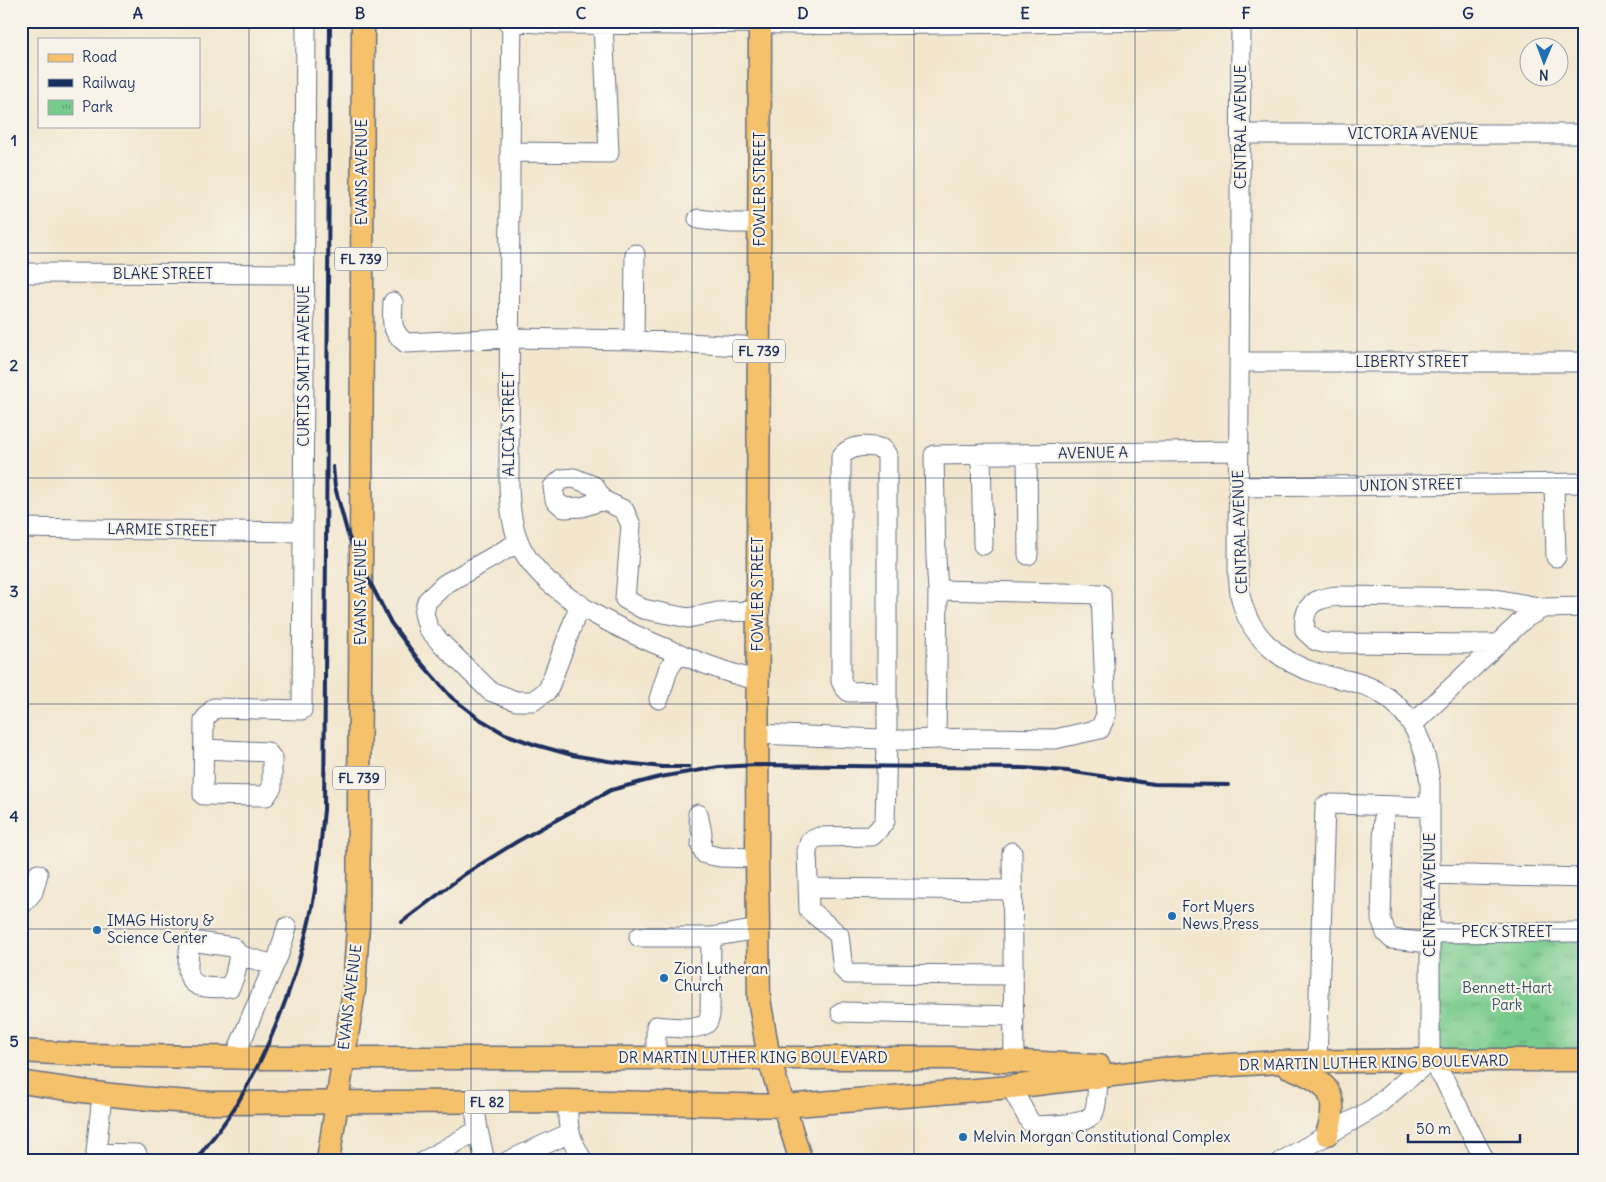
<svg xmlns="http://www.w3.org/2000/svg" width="1606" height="1182" font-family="Delius,sans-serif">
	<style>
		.park { fill: url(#park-tufts); stroke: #497d76 }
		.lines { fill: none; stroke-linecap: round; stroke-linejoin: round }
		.minor-casing { stroke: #666f85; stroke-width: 21 }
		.major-casing { stroke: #666f85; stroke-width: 25 }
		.minor { stroke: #fff; stroke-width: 19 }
		.major { stroke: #f5c16b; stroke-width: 22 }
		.rail { stroke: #1b2f5e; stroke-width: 4 }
		.grid { fill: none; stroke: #1b2f5e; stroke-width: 1; stroke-opacity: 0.55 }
		.poi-dot { fill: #1f6fb2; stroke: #f7f3e8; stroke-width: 2 }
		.labels { text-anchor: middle; stroke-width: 4.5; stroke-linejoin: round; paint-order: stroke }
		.shield { fill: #f7f3e8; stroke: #5d6a87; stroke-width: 1 }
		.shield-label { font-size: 14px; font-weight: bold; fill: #1b2f5e }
		.street-label { font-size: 15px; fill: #1b2f5e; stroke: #f7f3e8 }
		.poi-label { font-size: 15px; fill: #1b2f5e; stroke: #f7f3e8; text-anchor: start }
		.park-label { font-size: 15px; fill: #32566a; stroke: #f7f3e8 }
		.neatline { fill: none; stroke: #1b2f5e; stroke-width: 2 }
		.grid-label { font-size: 16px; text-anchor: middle; font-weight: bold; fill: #1b2f5e }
	</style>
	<defs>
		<pattern id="park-tufts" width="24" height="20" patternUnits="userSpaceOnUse" patternTransform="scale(1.25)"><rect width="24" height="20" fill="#77cb8d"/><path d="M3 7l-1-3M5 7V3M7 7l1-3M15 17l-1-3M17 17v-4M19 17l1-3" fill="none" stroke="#61a576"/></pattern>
	</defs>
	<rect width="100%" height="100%" fill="#f7f3e8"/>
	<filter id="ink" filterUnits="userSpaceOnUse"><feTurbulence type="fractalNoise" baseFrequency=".02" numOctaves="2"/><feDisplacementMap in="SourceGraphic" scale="10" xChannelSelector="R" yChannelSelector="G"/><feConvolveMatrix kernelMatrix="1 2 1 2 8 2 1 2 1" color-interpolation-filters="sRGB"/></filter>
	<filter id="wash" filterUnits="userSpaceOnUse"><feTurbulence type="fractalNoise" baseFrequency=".0096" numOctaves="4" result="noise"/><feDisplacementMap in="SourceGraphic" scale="20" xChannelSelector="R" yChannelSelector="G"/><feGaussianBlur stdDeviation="1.12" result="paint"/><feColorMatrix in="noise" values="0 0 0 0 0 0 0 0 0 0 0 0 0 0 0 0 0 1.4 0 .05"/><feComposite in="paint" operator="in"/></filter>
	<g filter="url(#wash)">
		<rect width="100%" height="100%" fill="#f2e6cd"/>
		<path class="park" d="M1585,932V1060L1429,1061L1430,933Z"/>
	</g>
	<g filter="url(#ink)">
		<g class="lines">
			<g class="minor-casing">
				<path id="minor" d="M506,21L556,24L687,25L731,23L860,25L1177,21
					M512,21L510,152L509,486C510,509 512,529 522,549C549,600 634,636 685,656C709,666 732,675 758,680
					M1241,21C1241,206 1238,390 1238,575C1239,581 1239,587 1240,594C1247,634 1280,663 1319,674C1338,679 1360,681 1377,691C1412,710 1426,745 1430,783V1060
					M1241,134H1585
					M510,152L609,153L603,24
					M698,219L731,223H760
					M21,273L304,274
					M393,302C392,321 390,331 406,343L509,338L634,340L759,347
					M634,340L635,254
					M1240,362H1585
					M981,454L983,545
					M1027,454L1028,555
					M1554,484L1556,557
					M1238,487L1585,483
					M603,500L582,507L564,508L555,500L553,487L562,479L574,478L594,486L603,500L624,510L631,525L625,599L643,609L688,618L718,612L758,611
					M21,528L303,532
					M519,542L445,584L427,601L424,613L428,628L440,642L490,691L516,701H533L548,690L580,604
					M1496,644L1324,643L1316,641L1305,631C1302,604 1315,598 1339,596L1490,598L1543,608
					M887,691L849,692L844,687L841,681V457C851,444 868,445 883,449L887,455V740L885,821L878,830L872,836L819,837L810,841L807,851L809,910L839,935L843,969L848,974L1013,975
					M659,699L668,670L679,653
					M1413,724L1524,619L1543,608L1585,607
					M757,734L906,740L973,738L1055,739L1100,729L1106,715L1101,594L938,590L936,558L934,455L1238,451
					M936,739L938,590
					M204,749L267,752L272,758V787L266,796L203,795L204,720L214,708L302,710L306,21
					M1384,807L1381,919L1386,933L1392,939L1430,943
					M698,814L702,833L701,846L705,854L720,857L757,858
					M1012,852L1014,1061
					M1430,874L1585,878
					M808,888L1013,890
					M21,906L33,892L38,874
					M1430,933L1585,932
					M639,937H711
					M239,955L235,975L230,987C221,988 214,988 205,987C182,984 188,962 190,944L198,942L233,947L239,955L274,965
					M841,1012L1014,1016
					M235,1057L252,1015L279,954L287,927
					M656,1058V1026C666,1027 701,1031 707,1023C708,1022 710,1016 710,1015L711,937L758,929
					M1430,1060L1445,1081L1485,1161
					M1317,1062L1325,806L1333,804L1430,807
					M1011,1087L1030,1122L1036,1126C1049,1125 1088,1126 1094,1112C1098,1102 1097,1087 1098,1077
					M102,1095L96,1153L137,1154
					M568,1101C567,1128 569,1137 583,1161
					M474,1102L478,1130L485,1161
					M424,1161L478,1130
					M508,1161L570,1133
					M1282,1161L1374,1108L1430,1060"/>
			</g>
			<g class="major-casing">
				<path id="major" d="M760,21L757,858L759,998L769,1059L801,1161
					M21,1051L88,1055L262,1058H949L1099,1066
					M1287,1066C1325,1081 1342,1091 1327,1134
					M21,1082C85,1092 149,1101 214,1103L568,1101L784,1106L1011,1087L1163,1069L1280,1062L1430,1060H1585
					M328,1161L354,990L358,925L361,565L363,21"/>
			</g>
			<use href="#minor" class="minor"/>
			<use href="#major" class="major"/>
			<path class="rail" d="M333,467L335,487L348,535L361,565L391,623L417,658L451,697L478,718L505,734L536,745L572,755L608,761L662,767H689
				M402,922L465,874L518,841L611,790L660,777L719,767L757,765L1023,768L1067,771L1154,784L1228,785
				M195,1161C209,1142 226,1123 238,1102C268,1052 293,988 307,930C317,891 320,850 324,810L330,21"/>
		</g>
	</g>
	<path class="grid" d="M249,21V1161M471,21V1161M692,21V1161M914,21V1161M1135,21V1161M1357,21V1161M21,253H1585M21,478H1585M21,704H1585M21,929H1585"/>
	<g class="poi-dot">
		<circle cx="1172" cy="916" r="5"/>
		<circle cx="97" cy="930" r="5"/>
		<circle cx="664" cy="978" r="5"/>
		<circle cx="963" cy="1137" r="5"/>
	</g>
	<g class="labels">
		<g class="shield">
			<rect x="335" y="247.5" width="52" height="23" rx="4"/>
			<rect x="733" y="339.5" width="52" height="23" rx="4"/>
			<rect x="333" y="766.5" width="52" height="23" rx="4"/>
			<rect x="464.5" y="1090.5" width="45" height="23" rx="4"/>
		</g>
		<g class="shield-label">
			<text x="361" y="264">FL 739</text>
			<text x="759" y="356">FL 739</text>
			<text x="359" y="783">FL 739</text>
			<text x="487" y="1107">FL 82</text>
		</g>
		<g class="street-label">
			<text transform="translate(1241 127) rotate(-90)" y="5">CENTRAL AVENUE</text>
			<text x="1413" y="139">VICTORIA AVENUE</text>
			<text transform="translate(362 172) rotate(-90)" y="5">EVANS AVENUE</text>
			<text transform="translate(760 189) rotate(-90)" y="5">FOWLER STREET</text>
			<text x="163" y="279">BLAKE STREET</text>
			<text x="1412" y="367">LIBERTY STREET</text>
			<text transform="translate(304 366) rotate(-90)" y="5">CURTIS SMITH AVENUE</text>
			<text transform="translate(509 424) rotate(-90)" y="5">ALICIA STREET</text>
			<text transform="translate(1093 453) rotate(-1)" y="5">AVENUE A</text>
			<text transform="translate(1411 485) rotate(-1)" y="5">UNION STREET</text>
			<text transform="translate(162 530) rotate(1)" y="5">LARMIE STREET</text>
			<text transform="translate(1240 532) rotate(-92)" y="5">CENTRAL AVENUE</text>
			<text transform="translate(361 592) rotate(-90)" y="5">EVANS AVENUE</text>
			<text transform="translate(758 594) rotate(-90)" y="5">FOWLER STREET</text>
			<text transform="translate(1430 895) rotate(-90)" y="5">CENTRAL AVENUE</text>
			<text x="1507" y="937">PECK STREET</text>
			<text transform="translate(350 997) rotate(-83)" y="5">EVANS AVENUE</text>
			<text x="753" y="1063">DR MARTIN LUTHER KING BOULEVARD</text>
			<text transform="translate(1374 1063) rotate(-1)" y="5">DR MARTIN LUTHER KING BOULEVARD</text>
		</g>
		<g class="poi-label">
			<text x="1182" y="912">Fort Myers<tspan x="1182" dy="17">News Press</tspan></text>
			<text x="107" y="926">IMAG History &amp;<tspan x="107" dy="17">Science Center</tspan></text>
			<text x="674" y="974">Zion Lutheran<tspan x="674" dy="17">Church</tspan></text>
			<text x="973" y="1142">Melvin Morgan Constitutional Complex</text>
		</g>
		<g class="park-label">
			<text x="1507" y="993">Bennett-Hart<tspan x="1507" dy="17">Park</tspan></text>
		</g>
	</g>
	<rect width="1606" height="1182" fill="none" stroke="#f7f3e8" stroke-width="55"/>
	<rect x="38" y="38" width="162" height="90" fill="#f7f3e8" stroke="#9fa5b1"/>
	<rect x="48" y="54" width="25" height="8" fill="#f5c16b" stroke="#9fa5b1"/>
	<text x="82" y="62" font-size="15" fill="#1b2f5e">Road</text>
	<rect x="48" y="79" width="25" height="8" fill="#1b2f5e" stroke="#9fa5b1"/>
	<text x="82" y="88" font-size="15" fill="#1b2f5e">Railway</text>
	<rect x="48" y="100" width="25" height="15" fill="url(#park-tufts)" stroke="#9fa5b1"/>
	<text x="82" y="112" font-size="15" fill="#1b2f5e">Park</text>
	<g transform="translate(1544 62) rotate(181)"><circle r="24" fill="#f7f3e8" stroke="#9fa5b1"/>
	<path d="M0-4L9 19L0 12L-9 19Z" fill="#1f6fb2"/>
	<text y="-8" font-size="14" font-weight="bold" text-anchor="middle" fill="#1b2f5e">N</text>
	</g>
	<path d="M1408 1134v8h112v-8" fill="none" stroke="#1b2f5e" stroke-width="2.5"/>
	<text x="1416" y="1134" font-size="15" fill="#1b2f5e" stroke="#f7f3e8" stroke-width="4" paint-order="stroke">50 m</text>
	<rect x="28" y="28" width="1550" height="1126" class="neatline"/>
	<g class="grid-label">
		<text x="138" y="19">A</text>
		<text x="360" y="19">B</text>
		<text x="581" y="19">C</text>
		<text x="803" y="19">D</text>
		<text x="1025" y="19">E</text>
		<text x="1246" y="19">F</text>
		<text x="1468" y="19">G</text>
		<text x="14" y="146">1</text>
		<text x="14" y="371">2</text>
		<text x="14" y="597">3</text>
		<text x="14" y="822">4</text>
		<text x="14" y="1047">5</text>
	</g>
</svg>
